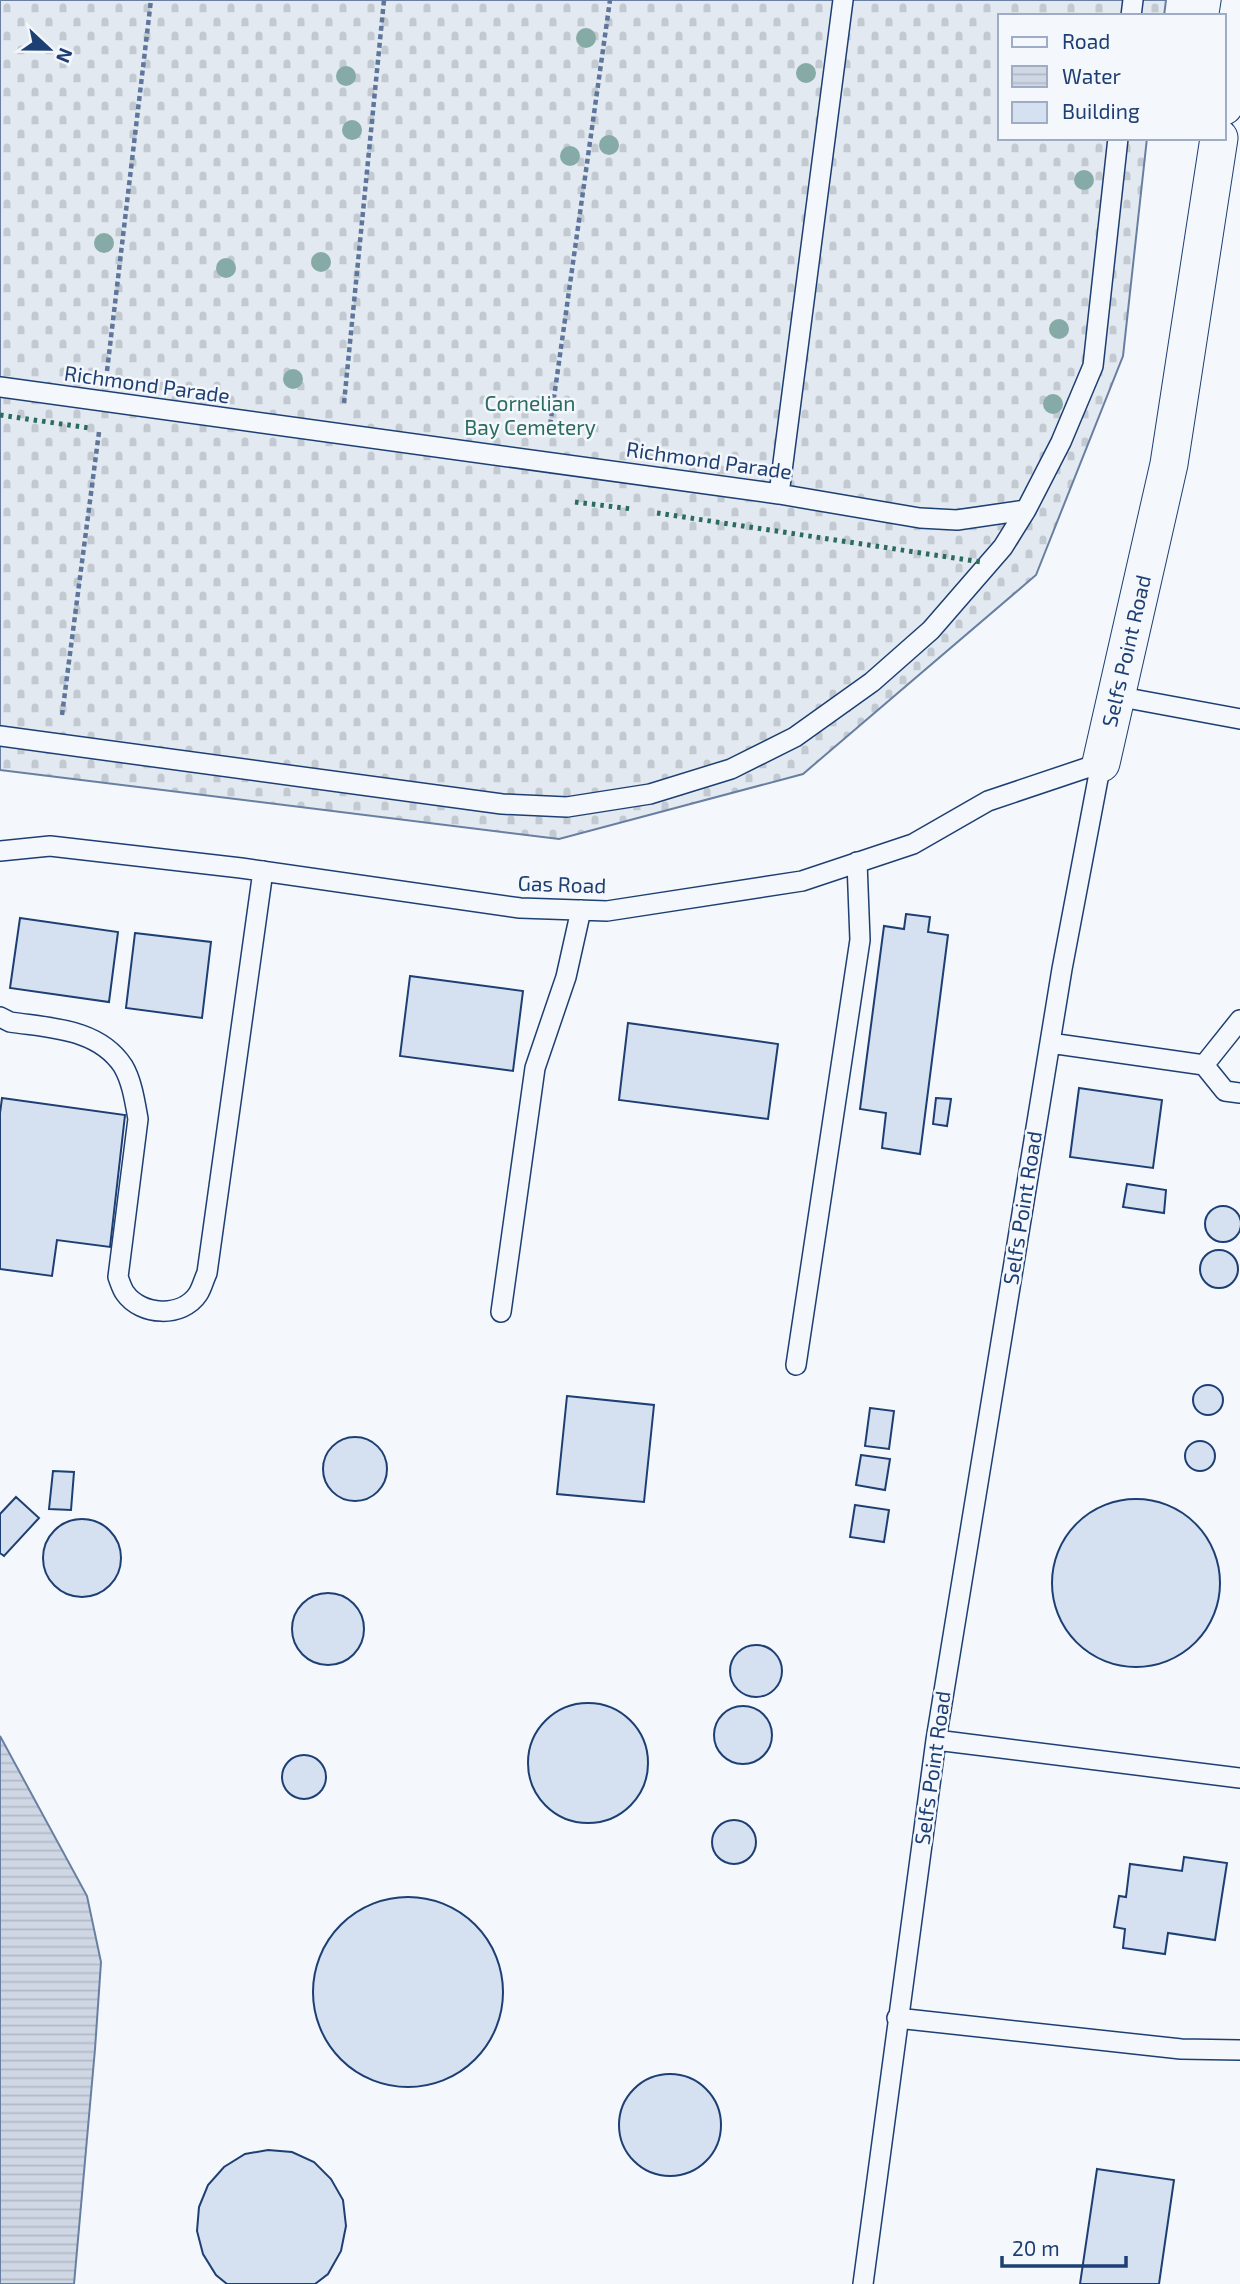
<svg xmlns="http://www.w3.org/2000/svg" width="1240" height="2284" font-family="'Exo 2',sans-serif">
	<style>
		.cemetery { fill: url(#cemetery-stones); stroke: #687fa3; stroke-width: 2 }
		.water { fill: url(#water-rules); stroke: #687fa3; stroke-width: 2 }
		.building { fill: #d5e0f0; stroke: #1d3f73; stroke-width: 2 }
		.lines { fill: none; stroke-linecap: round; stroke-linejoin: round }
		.lane-casing { stroke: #1d3f73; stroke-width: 22 }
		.street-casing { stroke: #1d3f73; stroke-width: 39 }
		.path { stroke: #5e769c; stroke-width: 4.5; stroke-dasharray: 5 3.5; stroke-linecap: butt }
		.lane { stroke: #f4f7fb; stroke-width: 19 }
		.street { stroke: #f4f7fb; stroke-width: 37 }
		.hedge { stroke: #2c6c60; stroke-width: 5; stroke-dasharray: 3.5 5; stroke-linecap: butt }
		.tree { fill: #86aba6 }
		.labels { text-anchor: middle; stroke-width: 5; stroke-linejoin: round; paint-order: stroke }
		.street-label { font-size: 21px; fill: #1d3f73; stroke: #f4f7fb }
		.park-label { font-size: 21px; fill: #2c6c60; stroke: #f4f7fb }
	</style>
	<defs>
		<pattern id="cemetery-stones" width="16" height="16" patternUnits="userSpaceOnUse" patternTransform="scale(1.75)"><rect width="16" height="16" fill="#e3e9f0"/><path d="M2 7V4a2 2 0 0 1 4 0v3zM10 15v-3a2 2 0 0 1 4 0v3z" fill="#c2c9d1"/></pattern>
		<pattern id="water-rules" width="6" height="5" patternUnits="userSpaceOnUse" patternTransform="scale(1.75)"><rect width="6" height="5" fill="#cfd7e4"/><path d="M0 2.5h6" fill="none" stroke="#b1bac7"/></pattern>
	</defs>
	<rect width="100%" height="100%" fill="#f4f7fb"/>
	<path class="cemetery" d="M0,0H1166L1164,16H1000V138H1147L1123,356L1036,575L803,774L559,839L0,770Z"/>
	<path class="water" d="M0,1736L87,1896L101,1962L95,2049L74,2284H0Z"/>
	<path class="building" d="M906,914L930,917L928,932L948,935L920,1154L882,1148L886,1113L860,1109L884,926L904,929Z
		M20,918L118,932L109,1002L10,988Z
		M135,933L211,942L202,1018L126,1008Z
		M410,976L523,991L513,1071L400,1056Z
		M628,1023L778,1044L768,1119L619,1100Z
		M1079,1088L1162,1100L1153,1168L1070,1157Z
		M2,1098L125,1115L110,1247L57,1240L52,1276L0,1269V1113Z
		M936,1098L951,1099L947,1126L933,1124Z
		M1127,1184L1166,1190L1164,1213L1123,1207Z
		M1205 1224a18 18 0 1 1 36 0a18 18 0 1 1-36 0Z
		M1200 1269a19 19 0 1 1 38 0a19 19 0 1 1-38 0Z
		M1193 1400a15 15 0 1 1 30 0a15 15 0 1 1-30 0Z
		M567,1396L654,1405L644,1502L557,1494Z
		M870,1408L894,1411L889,1449L865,1446Z
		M323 1469a32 32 0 1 1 64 0a32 32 0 1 1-64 0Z
		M1185 1456a15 15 0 1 1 30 0a15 15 0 1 1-30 0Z
		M861,1455L890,1459L885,1490L856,1485Z
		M53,1471L74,1472L71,1510L49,1509Z
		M16,1497L39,1518L4,1556L0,1553V1514Z
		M1052 1583a84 84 0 1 1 168 0a84 84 0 1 1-168 0Z
		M855,1505L889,1510L884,1542L850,1537Z
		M43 1558a39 39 0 1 1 78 0a39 39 0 1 1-78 0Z
		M292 1629a36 36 0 1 1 72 0a36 36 0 1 1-72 0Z
		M730 1671a26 26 0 1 1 52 0a26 26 0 1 1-52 0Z
		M528 1763a60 60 0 1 1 120 0a60 60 0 1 1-120 0Z
		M714 1735a29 29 0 1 1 58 0a29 29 0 1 1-58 0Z
		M282 1777a22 22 0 1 1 44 0a22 22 0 1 1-44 0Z
		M712 1842a22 22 0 1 1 44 0a22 22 0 1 1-44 0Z
		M1184,1857L1227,1863L1215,1940L1168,1933L1165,1954L1123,1948L1125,1929L1114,1927L1119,1896L1126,1897L1130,1864L1182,1871Z
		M313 1992a95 95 0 1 1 190 0a95 95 0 1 1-190 0Z
		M619 2125a51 51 0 1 1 102 0a51 51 0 1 1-102 0Z
		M268,2150L292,2152L314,2162L331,2179L343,2200L346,2226L341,2251L328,2274L315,2284H227L216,2275L203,2254L197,2231L199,2207L208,2185L224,2167L245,2154Z
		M1097,2169L1174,2180L1159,2284H1080Z"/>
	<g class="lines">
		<g class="lane-casing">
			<path id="lane" d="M1131,16L1133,0
				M0,387L779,494L920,518L957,520L1026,510
				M779,494L843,0
				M1116,696L1240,719
				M0,736L502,804L567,807L650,794L731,769L795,737L872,682L931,630L1003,547L1026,510L1061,442L1093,366L1118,138
				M0,851L50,846L241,868L520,908L607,911L802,881L913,844L988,801L1101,763L1062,969L936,1740L863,2284
				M0,1017L10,1022C49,1028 98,1028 123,1066C132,1081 135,1102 138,1119L118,1277C120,1282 122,1289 125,1293C141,1316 182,1318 198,1294C202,1288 204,1279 207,1273L263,871
				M1050,1043L1204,1065L1225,1091L1240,1093
				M1204,1065L1240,1020
				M501,1312L535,1068L566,977L581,910
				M796,1365L860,940L857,862
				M936,1740L1240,1778
				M897,2018L1181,2049L1240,2050"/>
		</g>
		<g class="street-casing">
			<path id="street" d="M1224,106L1240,3
				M1101,763L1169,464L1219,138"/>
		</g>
		<path class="path" d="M107,371L151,0
			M344,403L384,0
			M549,433L610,0
			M62,715L99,432"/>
		<use href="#lane" class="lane"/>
		<use href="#street" class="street"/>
		<path class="hedge" d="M0,415L89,428
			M575,502L632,509
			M657,513L981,562"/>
	</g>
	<g class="tree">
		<circle cx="586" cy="38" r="10"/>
		<circle cx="806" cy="73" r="10"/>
		<circle cx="346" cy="76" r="10"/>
		<circle cx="352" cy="130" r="10"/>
		<circle cx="609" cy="145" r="10"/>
		<circle cx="570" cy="156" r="10"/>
		<circle cx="1084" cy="180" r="10"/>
		<circle cx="104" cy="243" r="10"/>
		<circle cx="321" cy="262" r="10"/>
		<circle cx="226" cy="268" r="10"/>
		<circle cx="1059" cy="329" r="10"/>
		<circle cx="293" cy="379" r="10"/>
		<circle cx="1053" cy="404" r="10"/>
	</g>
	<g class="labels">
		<g class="street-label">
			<text transform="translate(147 385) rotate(8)" y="7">Richmond Parade</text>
			<text transform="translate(709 461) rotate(8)" y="7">Richmond Parade</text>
			<text transform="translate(1127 651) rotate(-77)" y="7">Selfs Point Road</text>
			<text transform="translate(562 885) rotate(2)" y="7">Gas Road</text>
			<text transform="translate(1023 1208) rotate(-81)" y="7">Selfs Point Road</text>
			<text transform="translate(933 1768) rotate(-82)" y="7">Selfs Point Road</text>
		</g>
		<g class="park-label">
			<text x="530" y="411">Cornelian<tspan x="530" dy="24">Bay Cemetery</tspan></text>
		</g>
	</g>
	<rect x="998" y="14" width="228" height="126" fill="#f4f7fb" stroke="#9eadc5" stroke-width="2"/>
	<rect x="1012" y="37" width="35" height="10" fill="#f4f7fb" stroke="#9eadc5" stroke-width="2"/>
	<text x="1062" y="49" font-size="21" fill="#1d3f73">Road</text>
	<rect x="1012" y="66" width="35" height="21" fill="url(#water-rules)" stroke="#9eadc5" stroke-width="2"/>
	<text x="1062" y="84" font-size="21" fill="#1d3f73">Water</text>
	<rect x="1012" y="102" width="35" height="21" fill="#d5e0f0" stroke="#9eadc5" stroke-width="2"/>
	<text x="1062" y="119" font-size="21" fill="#1d3f73">Building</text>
	<g transform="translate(49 49) rotate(112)" stroke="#f4f7fb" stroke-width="5" paint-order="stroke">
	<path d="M0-5L12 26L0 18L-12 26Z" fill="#1d3f73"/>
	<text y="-10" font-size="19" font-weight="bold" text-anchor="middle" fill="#1d3f73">N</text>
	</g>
	<path d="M1002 2256v10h124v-10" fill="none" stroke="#1d3f73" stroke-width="3.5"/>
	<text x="1012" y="2256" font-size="21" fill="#1d3f73" stroke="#f4f7fb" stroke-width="5" paint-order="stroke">20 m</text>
</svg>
